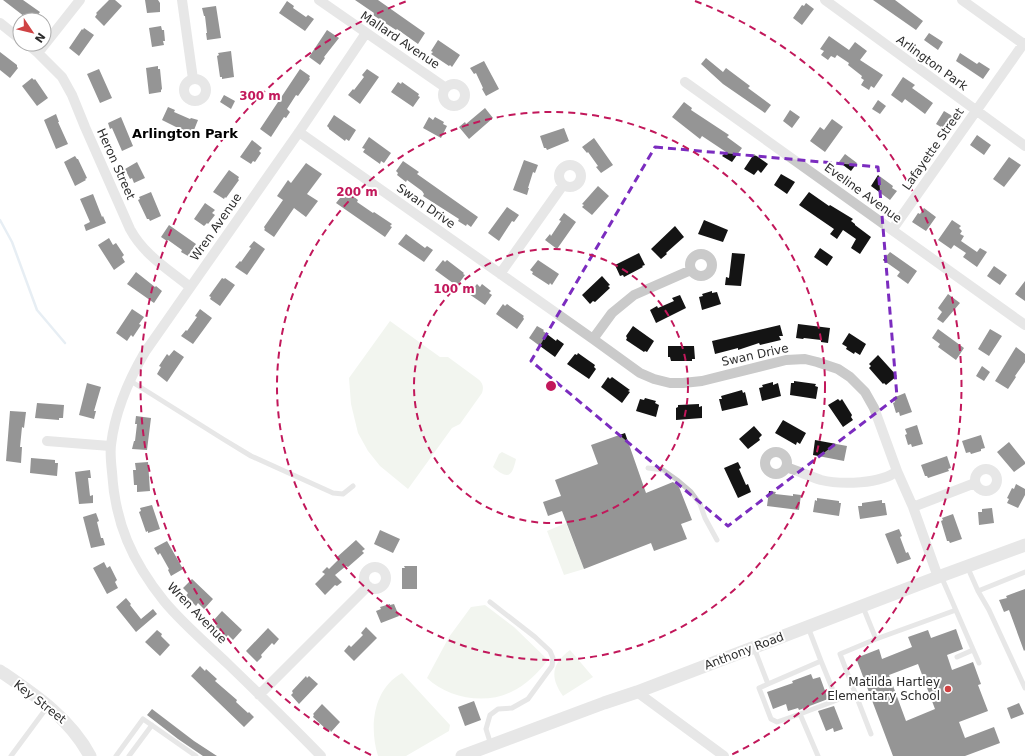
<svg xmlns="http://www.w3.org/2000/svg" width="1025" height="756" font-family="'DejaVu Sans',sans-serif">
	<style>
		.green { fill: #e2e9dc }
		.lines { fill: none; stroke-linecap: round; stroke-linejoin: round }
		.stream { stroke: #cadae6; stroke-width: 2.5 }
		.building { fill: #141414; fill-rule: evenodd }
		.service { stroke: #cacaca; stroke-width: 5 }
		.minor { stroke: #cacaca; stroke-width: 10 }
		.tertiary { stroke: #cacaca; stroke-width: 13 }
		.marked { fill: none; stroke: #7b2cbf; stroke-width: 3; stroke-dasharray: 8 5; stroke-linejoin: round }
		.ring { fill: none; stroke: #c2185b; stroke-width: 2; stroke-dasharray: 7 5 }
		.poi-dot { fill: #cf4344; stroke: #fff; stroke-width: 1.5 }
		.labels { text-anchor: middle; stroke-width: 4; stroke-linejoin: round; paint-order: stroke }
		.street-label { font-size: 12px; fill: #2d2d2d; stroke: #fff }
		.poi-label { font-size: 12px; fill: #2d2d2d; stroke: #fff; text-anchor: end }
		.neighbourhood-label { font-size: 13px; font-weight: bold; fill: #000; stroke: #fff }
		.centre { fill: #c2185b; stroke: #fff; stroke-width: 2 }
		.ring-label { font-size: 12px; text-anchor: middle; font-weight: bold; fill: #c2185b; stroke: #fff; stroke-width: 4; stroke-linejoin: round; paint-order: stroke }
	</style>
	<rect width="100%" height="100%" fill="#fff"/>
	<path class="green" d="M390,321L440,357H448L478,379C483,383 484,387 482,393L460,424L452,428L408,489L380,466L368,451L358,433L351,404L349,378Z
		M502,452L516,459C512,477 508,480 493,467L499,454Z
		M566,523L584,569L564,575L547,531Z
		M485,605L514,627L548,660C538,673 526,685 511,692C484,705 448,698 427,678L449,637L471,607Z
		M570,650L593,677L563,696C550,678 551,664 570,650Z
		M402,673L450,725L449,731L406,756H378C369,727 373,689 402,673Z"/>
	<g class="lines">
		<path class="stream" d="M0,220L12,242L37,310L65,343"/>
	</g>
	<path class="building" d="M3,0H23L40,12L34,20H29Z
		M109,0H115L122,6L104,26L95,17L97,14L96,13Z
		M145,0H158L160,3V12L147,13Z
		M355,0H378L425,33L418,44L397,29L396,30L373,15L374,13Z
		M873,0H895L923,21L916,30Z
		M287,1L294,6L293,8L306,17L308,15L314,19L305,31L279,13Z
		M806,3L814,9L802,25L793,18L802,5L804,6Z
		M216,6L221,38L207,40L206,33H207L205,16H204L202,8Z
		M161,26L162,30H164L165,41H163L164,45L152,47L149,28Z
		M84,28L94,35L79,56L69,48L82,29L83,30Z
		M327,30L339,38L324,57L325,58L320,65L309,57Z
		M929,33L943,42L938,50L924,40Z
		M829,36L849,50L855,42L867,51L860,60L883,75L874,88L871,86L869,90L861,85L864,80L861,78L862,76L848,65L849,63L837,55L835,58L831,56L828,60L821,55L824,51L820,49Z
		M438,40L460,55L452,67L450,65L449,66L431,54L433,52L431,51Z
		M231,51L234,77L222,79V77H220L217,56L219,55L218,53Z
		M0,52L17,65V67L18,68L10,78L0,70Z
		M960,53L977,64L979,62L990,69L983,79L956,61Z
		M706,58L723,72L726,68L750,86L748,88L771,105L765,113L723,84L701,64Z
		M484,61L499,89L486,96L482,89L483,88L476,73L474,74L470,68Z
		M158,66V69H160L162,89L161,90V92L149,94L146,68Z
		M99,69L112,98L100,103L87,74Z
		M300,69L310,76L309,78L310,79L298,96L296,95L287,109L290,112L286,118L284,117L271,137L260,129Z
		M367,69L379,77L360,104L348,95L353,89L354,90L364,77L362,75Z
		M903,77L915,85L912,88L933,103L925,114L905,99L902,103L891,95Z
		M32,78L34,80L35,79L48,98L37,106L22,86Z
		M398,82L401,84L402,82L419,94L418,96L420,97L413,107L391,92Z
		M224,95L235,101L231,109L220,102Z
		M878,100L886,106L880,114L872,109Z
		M684,102L692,108L691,110L729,135L727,137L742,148L732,162L722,156L726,152L702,136L700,139L672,117Z
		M168,107L175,110L174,112L190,119L191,118L198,120L192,135L162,120Z
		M485,108L493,118L469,139L459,127L465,122L466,124Z
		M790,110L800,117L792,128L783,121Z
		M944,111L954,117L946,130L936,124Z
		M56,114L59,122H58L68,144L56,149L44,120Z
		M334,115L356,130L349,141L346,139L345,141L329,129V128L327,126Z
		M121,117L133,146L122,151L112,128L110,129L108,123Z
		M429,117L433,120L435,117L444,122L443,124L447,126L441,138L423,128Z
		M832,119L843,127L825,152L810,141L820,127L824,130Z
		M564,128L569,141L547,150L546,148H544L540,136Z
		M977,135L991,145L984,155L970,145Z
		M369,137L391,153L384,163L381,161L380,164L363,152L365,149L362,148Z
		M594,138L613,165L601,173L596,167L598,166L588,152L587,153L582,147Z
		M252,140L262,148L259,151L261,153L255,162L253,161L251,164L240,157Z
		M754,154L768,164L761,173L758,170L754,175L744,169Z
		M845,154L857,163L851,171L839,162Z
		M75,156L77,159H78L87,178L85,179L86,180L75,186L64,162Z
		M1009,157L1021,165L1004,187L993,179Z
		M524,160L538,165L535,173L533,172L528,188H529L527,195L513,190Z
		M403,161L419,172L417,174L478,217L471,227L467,224L466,226L458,221L459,219L423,196L424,194L422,191L407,180L406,182L397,175L398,173L396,171Z
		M137,162L145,178L134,183L132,178L130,179L125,169Z
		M306,163L322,174L307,194L318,201L306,217L294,208L274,237L264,230L265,229L264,227L283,200L277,196L288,180L291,183Z
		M229,170L239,177L238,179L239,180L226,198L225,197L224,199L213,192Z
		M781,174L795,182L787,194L774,185Z
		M878,175L893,186L892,188L897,191L890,200L871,186Z
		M598,186L609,196L592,215L582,207L584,205L582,204Z
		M151,192L161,216L150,221L149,219H147L138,200L140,199L139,197Z
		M809,192L829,206L830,205L853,219L851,221L855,224V225L871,237L860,254L851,248L856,239L843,230L837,239L830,234L834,229L799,205Z
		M344,193L347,195L349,193L358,200L357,202L373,213L374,212L392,224L390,226L392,227L385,237L336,203Z
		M93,194L102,217L103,216L106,223L86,231L84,225L90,222L80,199Z
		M205,203L215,210L212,213L215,215L208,224L207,223L204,226L194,219Z
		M507,207L519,215L514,222L512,221L499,241L488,233Z
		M924,208L936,217L926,231L912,222L918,213L920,214Z
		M564,213L576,222L557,249L545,240L550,234L551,236L561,221L559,220Z
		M704,220L728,230L723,242L698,234Z
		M952,220L961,226L959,228L962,231L960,234L964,236L961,241L977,252L980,248L987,252L977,267L963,257L966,253L954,245L951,249L938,240Z
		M169,225L196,244L188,256L181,252L182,250L168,240L167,241L161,237Z
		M675,226L684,237L666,253L667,254L661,259L651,249Z
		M406,234L425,248L427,246L433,250L424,262L398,244Z
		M109,238L113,245L116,243L124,255L122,257L125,262L114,270L98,245Z
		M254,241L265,249L247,275L235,267L240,261L241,262L251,248L249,247Z
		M820,248L833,257L827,266L814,257Z
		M890,252L917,271L908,284L897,276L900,272L883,260Z
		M639,253L645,265L642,266L643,267L624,277L623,275L620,276L615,265Z
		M732,253L745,254L741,286L725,285L726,277L729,278Z
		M443,260L445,262L447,260L464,273L463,274L465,275L457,286L435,270Z
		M538,260L559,274L552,285L550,283L549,285L532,274L533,272L530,270Z
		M994,266L1007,275L1000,285L987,276Z
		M136,272L155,287L156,286L162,291L154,303L127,284Z
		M602,276L610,285L608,286L610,288L595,302L593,301L590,304L582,295Z
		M222,278L224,279L225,278L235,285L220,306L210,299L211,297L209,296Z
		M1025,281V301L1015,294Z
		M477,284L480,287L482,284L491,291L489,293L492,295L485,305L469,294Z
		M712,291V293L717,292L721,304L702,310L699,297L703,296L702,294Z
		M948,294L960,303L943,323L937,319L942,312L938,308Z
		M680,295L686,308L656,323L650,310L657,306L658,308L674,301L672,298Z
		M503,304L505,306L507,304L524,316L523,317L524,319L517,329L496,314Z
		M132,309L144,317L139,324L141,325L133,337L131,335L127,341L116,333Z
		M200,309L212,318L193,344L181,336L186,330L187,331L197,317L195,316Z
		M798,324L830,328L828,343L821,342V340L804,338L803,339L796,338Z
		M780,325L783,336H779L781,340L760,345L759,343L738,350V348L715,354L712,341Z
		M537,326L544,330L543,331L556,341L557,339L564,344L555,357L529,338Z
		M633,326L654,341L647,352L645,351L644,352L626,340L627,338L626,336Z
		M938,329L964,348L956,360L938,347L940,344L932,338Z
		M990,329L1002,336L989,356L978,349Z
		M849,333L866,344L860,355L855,352L854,354L846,349L847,347L842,344Z
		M668,346H694L695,359H692V361H671L670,357H668Z
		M1016,347L1025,354V362L1015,376L1016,377L1008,389L995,381Z
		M174,350L184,357L167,382L157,374L161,367L159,366L167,354L169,356Z
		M578,353L595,365L594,367L596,369L589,379L567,364L575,354L577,355Z
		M878,355L897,376L886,385L884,383L883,384L869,368L871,366L869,364Z
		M982,366L990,372L984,381L976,376Z
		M608,377L610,379L612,377L630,390L628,391L630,392L622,403L601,387Z
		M794,381L816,384L815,386L818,387L816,399L790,395L791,383H794Z
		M773,382V385L778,383L781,396L762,401L759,388L763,387L762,385Z
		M87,383L101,387L94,411H96L94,419L79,415Z
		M742,390L743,393L745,392L748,405L722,411L719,399H722L721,396Z
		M905,393L912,412L900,416L899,412L896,413L893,403L895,402L893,398Z
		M645,398L656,401L655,403L659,405L656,417L636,411L640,399L644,400Z
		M838,399L840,401L842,399L852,415L851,417L853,420L843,427L828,405Z
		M37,403L64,405L63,418H59V420L35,418Z
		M699,404V407L702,406V418L676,420V408L678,407V405Z
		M10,411L26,412L24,428L22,427L20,447H22L21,463L6,461Z
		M136,416L151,418L147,450L132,449L134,441H135L137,424H135Z
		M783,420L806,433L800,444L797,442L796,445L775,433Z
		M917,425L923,444L912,447L911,444L908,445L905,435L907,434L905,429Z
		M754,426L762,435L759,438L760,440L748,449L739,439Z
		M625,433L646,493L673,482L679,487L692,520L681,524L687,539L654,551L651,543L584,569L562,511L548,516L543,502L561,496L555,480L598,464L591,445Z
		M981,435L985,448L981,449V451L971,454L970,452L966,453L962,441Z
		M815,440L847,446L844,461L813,455Z
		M1009,442L1025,462V464L1014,472L997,452Z
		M947,456L951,468L948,469L949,471L928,478L927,476H925L921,465Z
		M31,458L55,460V463H58L57,476L30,473Z
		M148,462L150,491L137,492V485H134L133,470H136L135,463Z
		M738,462L741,468L739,469L746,485L748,484L751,492L738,498L724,468Z
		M90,470L91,478H88L90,496L93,495V503L79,504L75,472Z
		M1016,484L1025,489V495L1018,508L1007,503L1009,499L1007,498L1012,488L1014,489Z
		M769,491L776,492L775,494L793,496V494L801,495L799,510L767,506Z
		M817,498L839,501V503H841L839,516L813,512L815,500L817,501Z
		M882,500V503H885L887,515L860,519L858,506H862V503Z
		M152,505L160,529L148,533V531L146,532L139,512L141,511L140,508Z
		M992,508L994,523L979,525L978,512H982V509Z
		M96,513L99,521L97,522L101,538H103L105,545L91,548L83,517Z
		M953,514L962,539L950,543L949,541H947L941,521L943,520L942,518Z
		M899,529L902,536L900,537L906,553L908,552L911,559L897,564L885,534Z
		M380,530L400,539L393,553L374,544Z
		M356,540L365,549L362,551L364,553L348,567L346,566L335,575L342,582L337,586L335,585L325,595L315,584L325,574L322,572L327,567L329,569L338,560L336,558Z
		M167,541L183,569L171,576L168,570L169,569L160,553L158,555L154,548Z
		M104,562L107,568L110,566L117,580L115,582L118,588L107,594L93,568Z
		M404,566H417V589H402V568H405Z
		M192,579L213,599L204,609L198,603L196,606L186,596L188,593L183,588Z
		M1025,589V650L1024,651L1009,610L1004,612L999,600L1007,598L1006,596Z
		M126,598L131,604L130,605L141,619L153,609L157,614L136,632L116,607Z
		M390,604V605L394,604L399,616L381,623L376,611L381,609L380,607Z
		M222,611L242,630L233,640L228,635L226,637L215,627L217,625L213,621Z
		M366,627L377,638L354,661L344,651L349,645L351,647L363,635L361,633Z
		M268,628L279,639L274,645L272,643L261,655L262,657L257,662L246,651Z
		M956,629L963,649L947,655L952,670L973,662L981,684L978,685L988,711L959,722L965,738L994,727L1000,743L965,756H893L856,658L879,649L882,659L912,647L908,637L928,630L931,638ZM918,664L935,709L906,721L889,675Z
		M157,630L162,634L161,636L170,645L160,656L145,642Z
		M200,666L205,671L206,669L217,679L215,681L237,700L236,702L248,713L249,712L254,717L244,727L191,676Z
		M811,674L813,679L820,677L828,699L799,710L798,708L788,711L786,704L773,709L767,692L793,683L792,681Z
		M306,676L307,678L309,676L318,684L299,704L291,695L293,693L292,691Z
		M474,701L481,720L465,726L458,707Z
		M1019,703L1024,714L1011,719L1007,708Z
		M322,704L340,722L331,732L330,730L328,731L313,717L314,715L313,714Z
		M834,706L843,729L834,732L833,728L826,731L818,711Z
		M152,709L194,741L217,756H203L178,739L147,715Z"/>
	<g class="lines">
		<path class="service" d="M129,380L223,439L251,456L333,493L343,494L353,486
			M648,468L663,470L677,480L691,492L700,504L705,518L717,540
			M967,566L978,591
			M1025,572L978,591L989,610L1025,688
			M941,576L979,663
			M490,602L535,637L550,651L553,658L552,666L528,699L512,708L498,709L490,715L486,729L491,745
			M863,607L876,639L840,654L871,734
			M808,627L821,661
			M876,639L956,610
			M754,648L768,684L759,688L771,719L777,722L800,714L818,756
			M957,657L973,650
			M768,684L821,661L837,700L800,714
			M11,756L48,706
			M116,756L143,719L196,756
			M129,756L152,725"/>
		<path class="minor" d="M182,0L193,79
			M319,0L446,88
			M825,0L1025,146
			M962,0L1025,45
			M0,23L20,39
			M27,44L38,53L62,77L72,95L85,127L130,229C144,255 168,269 190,287
			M38,53L80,0
			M184 90a11 11 0 1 1 22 0a11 11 0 1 1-22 0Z
			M685,82L1025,325
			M443 95a11 11 0 1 1 22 0a11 11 0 1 1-22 0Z
			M299,132L593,339L640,373L654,379L670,383H683L702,381L786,360L805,359L817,362L838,369L850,377L865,392L874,408L897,471L913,507L938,577
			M559 176a11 11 0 1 1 22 0a11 11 0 1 1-22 0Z
			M892,230L1024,43
			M690 265a11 11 0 1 1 22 0a11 11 0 1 1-22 0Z
			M500,274L563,185
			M593,339L612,313L634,295L691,270
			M47,441L110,446
			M765 463a11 11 0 1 1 22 0a11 11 0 1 1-22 0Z
			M786,467C798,471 809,476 821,480C841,485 881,484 897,471
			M975 480a11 11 0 1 1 22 0a11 11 0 1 1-22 0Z
			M913,507L975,483
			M364 578a11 11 0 1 1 22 0a11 11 0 1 1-22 0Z
			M637,692L724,756
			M259,695L368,586
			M321,756C291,725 260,695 229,665C207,644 183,624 164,601C132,561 115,523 112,472C111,463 110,453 111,445C115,411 128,381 145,352L299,132L366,33"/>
		<path class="tertiary" d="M0,671C35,695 70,718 90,756
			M462,756L604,703L637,692L938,577L1025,545"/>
	</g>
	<path d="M0 0H1025V756H0ZM655,147L878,167L897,397L728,526L531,361Z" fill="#fff" fill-opacity=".55" fill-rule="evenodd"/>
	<path class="marked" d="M655,147L878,167L897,397L728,526L531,361Z"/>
	<g class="ring">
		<circle cx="551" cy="386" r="137"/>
		<circle cx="551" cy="386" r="274"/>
		<path d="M371 755A411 411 0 0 1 407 1M695 1A411 411 0 0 1 731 755"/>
	</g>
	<circle class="poi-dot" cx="948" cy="689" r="4"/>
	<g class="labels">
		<g class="street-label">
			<text transform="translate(400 40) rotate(34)" y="4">Mallard Avenue</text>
			<text transform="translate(932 63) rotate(36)" y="4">Arlington Park</text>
			<text transform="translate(933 149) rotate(-55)" y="4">Lafayette Street</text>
			<text transform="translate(116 164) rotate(66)" y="4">Heron Street</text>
			<text transform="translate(863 193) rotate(36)" y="4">Eveline Avenue</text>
			<text transform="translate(426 206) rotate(35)" y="4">Swan Drive</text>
			<text transform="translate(216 227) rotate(-55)" y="4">Wren Avenue</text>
			<text transform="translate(755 355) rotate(-12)" y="4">Swan Drive</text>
			<text transform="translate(197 613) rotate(46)" y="4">Wren Avenue</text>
			<text transform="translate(744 651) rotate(-21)" y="4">Anthony Road</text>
			<text transform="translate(40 702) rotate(38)" y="4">Key Street</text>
		</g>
		<g class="poi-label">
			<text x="940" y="686">Matilda Hartley<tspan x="940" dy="14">Elementary School</tspan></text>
		</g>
		<g class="neighbourhood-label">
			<text x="185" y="138">Arlington Park</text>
		</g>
	</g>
	<circle cx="551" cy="386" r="6" class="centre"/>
	<g class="ring-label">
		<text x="260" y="100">300 m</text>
		<text x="357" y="196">200 m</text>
		<text x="454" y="293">100 m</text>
	</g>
	<g transform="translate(32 32) rotate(125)"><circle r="19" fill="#ffffff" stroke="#ababab"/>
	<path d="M0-3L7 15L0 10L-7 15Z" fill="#cf4344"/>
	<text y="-6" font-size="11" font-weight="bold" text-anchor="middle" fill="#2d2d2d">N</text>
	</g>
</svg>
